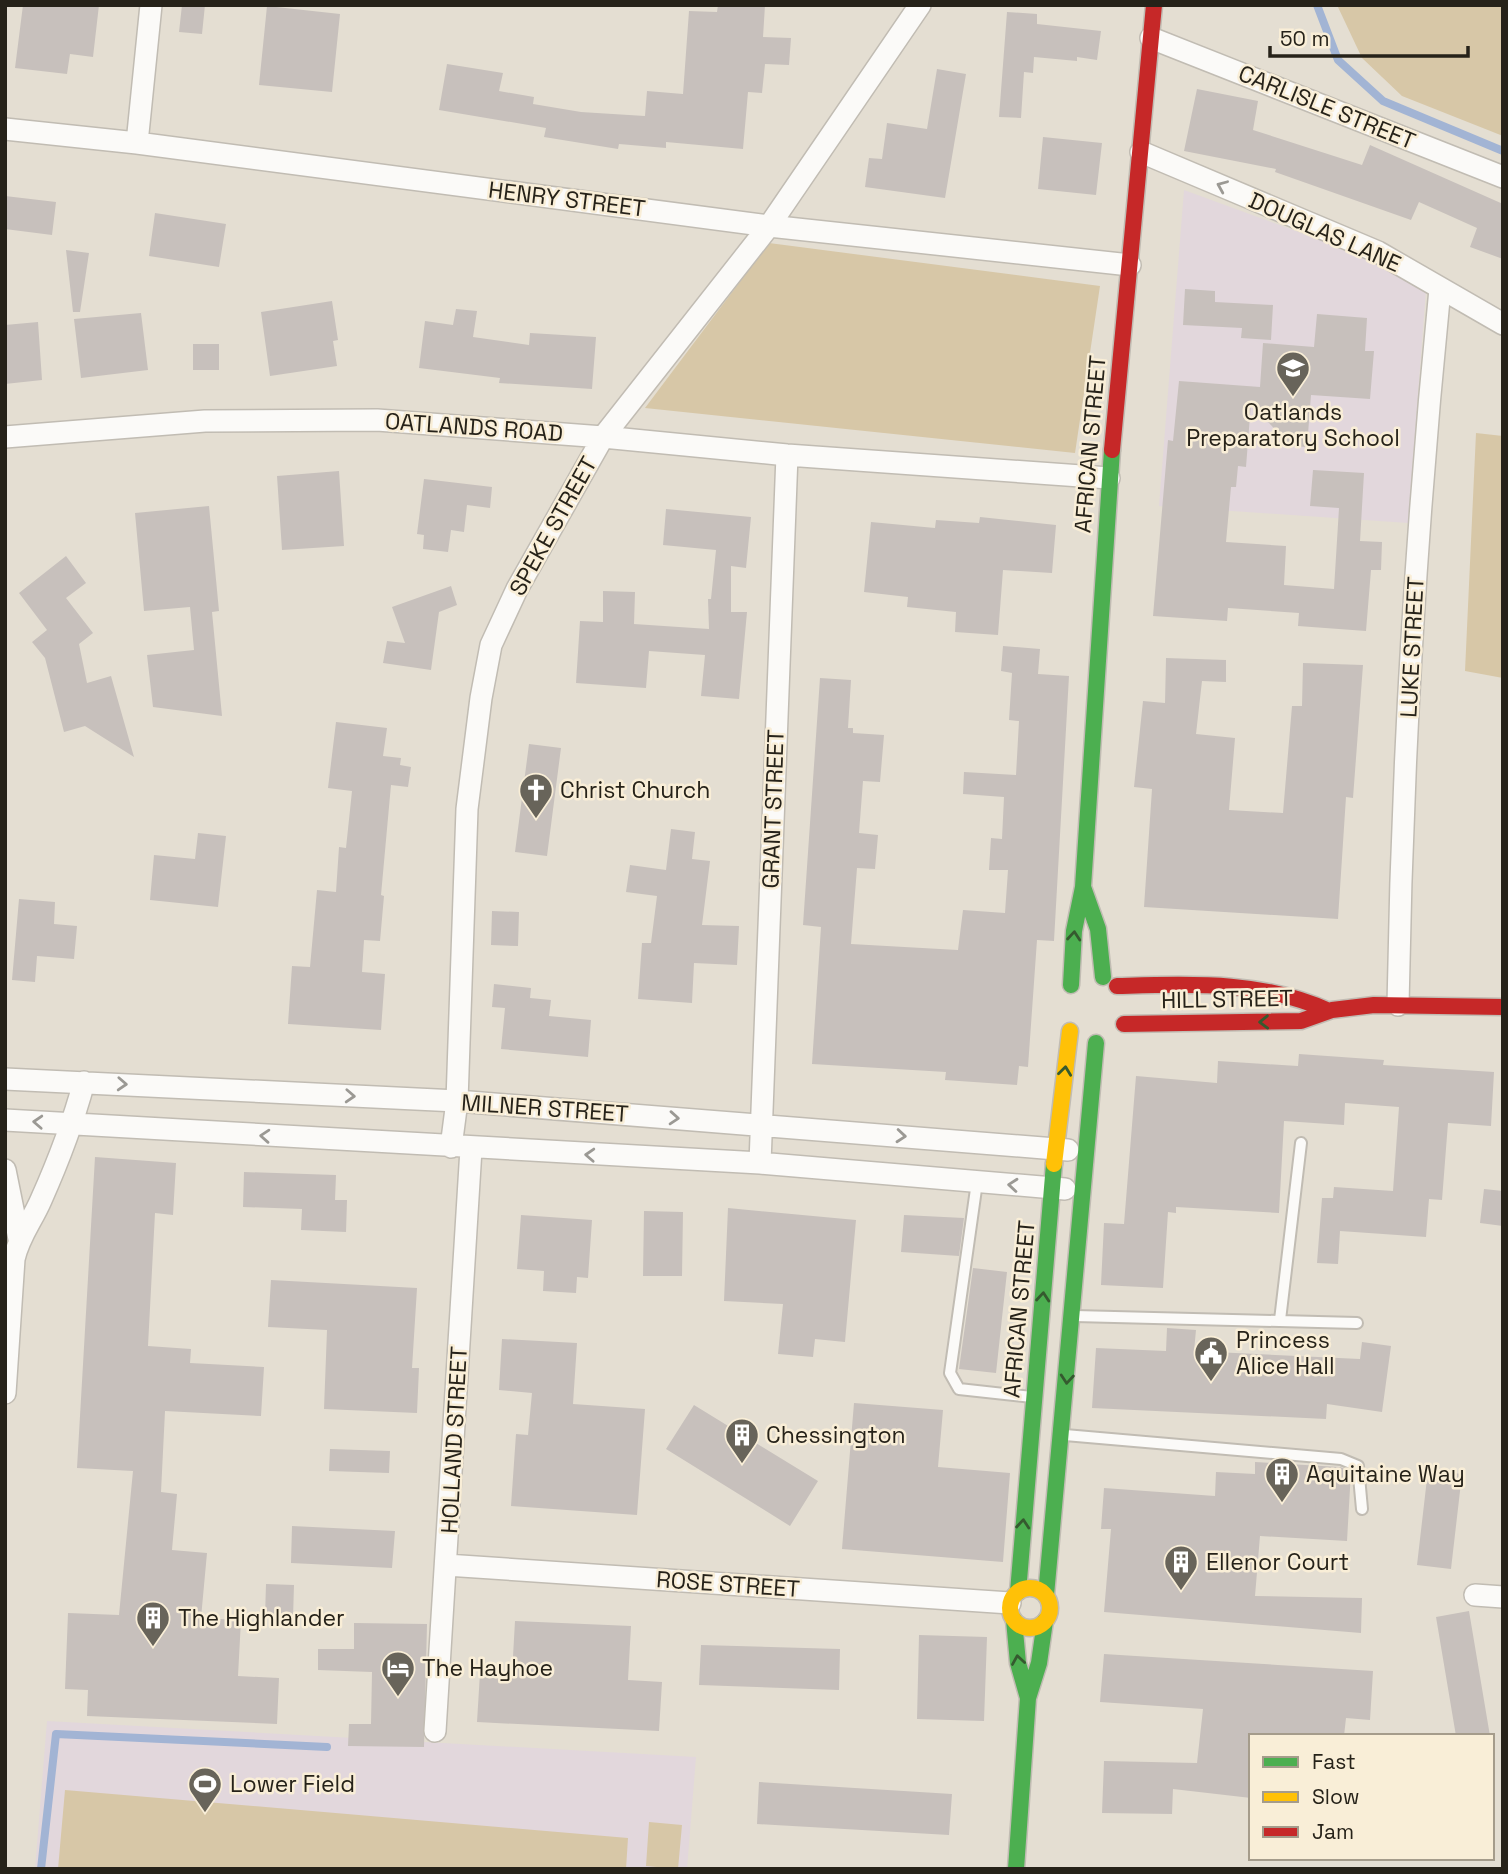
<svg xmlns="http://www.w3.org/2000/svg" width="1508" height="1874" font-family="'Space Grotesk',sans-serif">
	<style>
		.education { fill: #e2d7dc }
		.green { fill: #d7c7a7 }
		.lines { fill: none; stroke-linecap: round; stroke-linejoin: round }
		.stream { stroke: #a2b4d4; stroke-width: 8 }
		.building { fill: #c7c0bc }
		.lane-casing { stroke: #c1bcb3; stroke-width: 14 }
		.street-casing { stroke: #c1bcb3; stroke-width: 24 }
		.fast-casing { stroke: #c1bcb3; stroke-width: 19 }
		.slow-casing { stroke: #c1bcb3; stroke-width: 19 }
		.jam-casing { stroke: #c1bcb3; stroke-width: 19 }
		.lane { stroke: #fbfaf8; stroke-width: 10 }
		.street { stroke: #fbfaf8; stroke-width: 21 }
		.fast { stroke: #4caf50; stroke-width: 16 }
		.slow { stroke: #ffc107; stroke-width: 16 }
		.jam { stroke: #c62828; stroke-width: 16 }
		.oneway { stroke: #9b9994 }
		.oneway2 { stroke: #355a2f }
		.labels { text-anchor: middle; stroke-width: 5; stroke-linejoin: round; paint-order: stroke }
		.street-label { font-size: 23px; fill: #262219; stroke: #f9eed7 }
		.poi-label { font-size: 23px; fill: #262219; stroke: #f9eed7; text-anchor: start }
	</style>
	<rect width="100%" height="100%" fill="#e4ded2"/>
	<path class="education" d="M1184,190L1361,255L1426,290L1408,523L1159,506Z
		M47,1721L696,1757L687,1869H35Z"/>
	<path class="green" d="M1337,5H1503V136L1402,96L1362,58Z
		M769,243L1100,286L1075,453L645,408Z
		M1476,433L1503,436V678L1465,671Z
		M65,1790L628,1838L626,1869H58Z
		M649,1822L682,1825L678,1869L646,1866Z"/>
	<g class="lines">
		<path class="stream" d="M1317,5L1338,60L1383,101L1503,151
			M41,1869L56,1734L327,1747"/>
	</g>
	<path class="building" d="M23,5H99L93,57L70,54L67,74L15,68Z
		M182,5H205L202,34L179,32Z
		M718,5H765L763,37L791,38L789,65L765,64L762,93L748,92L743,149L666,142V148L619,144L618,149L544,137L546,128L439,110L447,64L503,73L499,91L534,97L533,104L581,112L645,116L647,91L683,94L689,11L717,12Z
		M267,6L340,14L332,92L259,85Z
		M1007,12L1037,14V24L1101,31L1097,60L1077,57V61L1034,57L1033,73L1024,72L1021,118L999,117Z
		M937,69L966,74L945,198L865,187L869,158L882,159L887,123L927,129Z
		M1197,89L1258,101L1253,130L1362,165L1370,145L1503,204V259L1470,247L1477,228L1419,202L1411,220L1275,172L1276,169L1184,151Z
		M1043,137L1102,143L1096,195L1038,189Z
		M5,196L56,202L52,235L5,229Z
		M155,213L226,224L219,267L149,256Z
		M66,250L89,253L80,312H73Z
		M1185,289L1215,291V302L1273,305L1271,340L1241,338L1242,328L1183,325Z
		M332,301L338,340L333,341L337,366L270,376L261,312Z
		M456,309L477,311L473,337L529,345L530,333L596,337L592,389L499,383L500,378L419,368L425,321L453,325Z
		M141,313L148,370L81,378L74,319Z
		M1317,314L1367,318L1365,351H1374L1370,399L1311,395L1307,447L1290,446L1251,403L1246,467L1238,466L1236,487H1231L1226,542L1286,546L1284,585L1334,589L1339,508L1310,506L1313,470L1364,473L1360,541L1382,542L1381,570H1371L1366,631L1298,626L1299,613L1228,608L1227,621L1153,616L1168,440L1173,441L1179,381L1260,387L1263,343L1314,347Z
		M38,322L42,380L5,384V325Z
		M193,344H219V370H193Z
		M339,471L344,546L282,550L277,476Z
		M424,479L492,487L490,508L467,505L464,532L451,530L448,552L423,549L424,535L417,534Z
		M209,506L219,611L212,612L222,716L153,707L147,655L194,650L190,607L144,611L135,513Z
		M666,509L751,517L746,568L731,566V612H747L739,699L701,696L705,655L649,651L646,688L576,683L580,621L603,622V591L635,592L634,624L709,629L708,599H711L716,550L663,545Z
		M980,517L1056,525L1052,573L1003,570L998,635L955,632L956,612L907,607L908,597L864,592L871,522L935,528L936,520L979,523Z
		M66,556L86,583L66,598L93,633L79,644L87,683L111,676L134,757L85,726L64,732L45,658L32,642L47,630L19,593Z
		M451,586L457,605L439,612L431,670L383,663L387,641L405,643L392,607Z
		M1003,646L1040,649L1038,674L1069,676L1054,941L1037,940L1028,1067L1019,1066L1017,1085L945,1080L946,1072L812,1064L821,927L803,925L820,678L851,680L848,728H853V733L884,735L880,782L863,781L859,833L878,835L875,869L857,868L851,944L958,950L963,910L1005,913L1008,870H989L991,838L1002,839L1004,797L963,794L964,772L1016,775L1019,721L1009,720L1012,673L1001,671Z
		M1166,658L1226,660V682L1202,681L1196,734L1235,738L1229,810L1283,813L1292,706H1302L1303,663L1363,665L1353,798L1346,797L1338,919L1144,907L1152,789L1134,787L1143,701L1165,703Z
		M336,722L387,728L383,756L401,758L400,765L411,767L408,787L391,785L381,895L384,896L380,941L364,940L362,972L385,974L381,1030L288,1024L292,966L310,967L317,890L336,892L339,847L346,848L352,791L328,788Z
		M529,744L561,748L547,856L515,852Z
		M671,829L695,832L692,859L710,861L702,925L739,926L737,965L694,963L692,1003L638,999L642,943H651L657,896L626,892L630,865L666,870Z
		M198,833L226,836L218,907L150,900L154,855L195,859Z
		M19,899L55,902L54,924L77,926L74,959L37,956L35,982L12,980Z
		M492,911L519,912L518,946L491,945Z
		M494,984L531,988L530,998L551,1000L549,1016L591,1020L588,1057L501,1049L505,1008L492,1007Z
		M1299,1054L1384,1060L1383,1065L1494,1072L1491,1126L1448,1123L1442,1200L1429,1199L1426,1237L1340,1231L1338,1264L1317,1263L1322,1198H1333L1334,1187L1393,1191L1399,1107L1345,1103L1344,1125L1284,1121L1279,1213L1176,1207V1213L1168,1212L1163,1288L1101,1285L1104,1223L1124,1224L1136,1076L1217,1083L1218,1061L1298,1066Z
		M95,1157L176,1163L173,1215L155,1213L148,1346L191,1349L190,1363L264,1367L261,1416L165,1411L161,1492L177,1494L172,1550L207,1553L201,1618L241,1620L238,1676L279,1678L277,1724L87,1716L88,1690L65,1689L68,1613L119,1615L133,1471L77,1468Z
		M244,1172L336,1175L335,1200H347L346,1232L301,1230L302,1209L243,1207Z
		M1484,1189L1503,1191V1226L1480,1223Z
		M728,1208L856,1220L845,1342L815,1339L813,1357L778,1354L783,1304L724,1301Z
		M644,1211L683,1212L682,1276H643Z
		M521,1215L592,1220L588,1278L577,1277L576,1293L543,1291L544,1271L517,1269Z
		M904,1215L964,1218L959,1256L901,1252Z
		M973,1268L1007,1272L996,1373L959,1369Z
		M271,1280L417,1288L412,1368H419L417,1413L324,1409L327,1330L268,1327Z
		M1167,1328L1196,1330L1194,1351L1360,1359L1362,1342L1391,1346L1382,1412L1327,1404L1326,1419L1092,1408L1096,1348L1166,1351Z
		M502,1339L577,1343L573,1404L645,1409L637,1515L511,1506L516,1434L528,1435L532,1393L499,1390Z
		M854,1403L943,1410L938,1467L1010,1473L1003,1562L842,1549Z
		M694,1405L818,1481L790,1526L666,1449Z
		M330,1449L390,1451L389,1473L329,1471Z
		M1255,1462L1340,1467L1351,1471L1347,1541L1260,1536L1255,1596L1362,1598L1361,1633L1104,1612L1111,1529H1101L1104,1488L1215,1496L1216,1472L1255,1474Z
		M1428,1470L1462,1474L1451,1569L1417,1565Z
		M292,1526L395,1531L392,1568L291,1563Z
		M266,1584L294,1585L293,1618L265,1617Z
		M1469,1611L1490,1736H1456L1436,1617Z
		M515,1621L631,1626L628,1680L662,1682L659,1731L477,1722L480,1673L512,1674Z
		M354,1623L427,1624L424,1747L348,1746L349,1724H371L372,1672L318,1670V1649H354Z
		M919,1635L987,1637L984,1721L917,1719Z
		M701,1645L840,1649L839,1690L699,1685Z
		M1104,1654L1373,1671L1370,1720L1346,1718L1344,1736H1251V1798L1173,1789L1172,1814L1102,1813L1104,1761L1197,1763L1203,1709L1100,1702Z
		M759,1782L952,1794L949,1835L757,1824Z"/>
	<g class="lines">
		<g class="lane-casing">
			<path id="lane" d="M977,1182L950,1373L959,1389L1032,1397
				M1075,1316L1357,1323
				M1280,1320L1301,1143
				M1065,1435L1341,1459L1358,1466L1362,1509"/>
		</g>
		<g class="street-casing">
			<path id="street" d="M1151,38L1503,177
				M5,129L137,143L769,226L1130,265
				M137,143L151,5
				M1141,152L1378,252L1503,324
				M5,437L205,421L377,420L603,437L787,455L1109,478
				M1398,1005C1402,766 1416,527 1440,289
				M5,1079L457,1101L1068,1150
				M5,1120L760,1163L1065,1189
				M451,1147L457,1101L467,809L481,698L491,645L517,589L603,437L769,226L920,5
				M760,1163L787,455
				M5,1170L19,1239
				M5,1393L14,1259C19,1236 32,1221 41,1200C58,1162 73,1123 84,1082
				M446,1565L1010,1603
				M1475,1595L1503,1597
				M435,1731L471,1149"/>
		</g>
		<g class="fast-casing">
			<path id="fast" d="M1083,887L1098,929L1103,977
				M1071,985L1074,931L1083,887L1112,450
				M1018,1592L1054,1164
				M1046,1595L1096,1043
				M1014,1620L1018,1663L1028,1698
				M1016,1869L1028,1698L1039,1663L1045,1621"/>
		</g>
		<g class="slow-casing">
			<path id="slow" d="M1054,1164L1070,1031
				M1010 1608a20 20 0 1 1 40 0a20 20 0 1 1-40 0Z"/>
		</g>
		<g class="jam-casing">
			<path id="jam" d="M1112,450L1154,5
				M1117,986C1190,984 1261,980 1329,1011
				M1124,1024L1301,1021L1332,1010L1374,1005L1503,1007"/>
		</g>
		<use href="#lane" class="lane"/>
		<use href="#street" class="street"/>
		<use href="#fast" class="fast"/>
		<use href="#slow" class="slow"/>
		<use href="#jam" class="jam"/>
	</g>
	<defs><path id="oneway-chevron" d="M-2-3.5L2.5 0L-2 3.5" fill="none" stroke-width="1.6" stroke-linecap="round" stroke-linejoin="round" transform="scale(1.75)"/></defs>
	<g class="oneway">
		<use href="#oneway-chevron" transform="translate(1222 186) rotate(-157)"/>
		<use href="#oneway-chevron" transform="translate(122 1084) rotate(3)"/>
		<use href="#oneway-chevron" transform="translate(350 1096) rotate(3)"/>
		<use href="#oneway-chevron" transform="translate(674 1118) rotate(4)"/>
		<use href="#oneway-chevron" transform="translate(38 1122) rotate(-177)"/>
		<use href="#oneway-chevron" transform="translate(265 1136) rotate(-176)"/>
		<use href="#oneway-chevron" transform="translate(901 1136) rotate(5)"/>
		<use href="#oneway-chevron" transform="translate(590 1155) rotate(-177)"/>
		<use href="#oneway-chevron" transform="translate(1013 1185) rotate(-175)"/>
	</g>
	<g class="oneway2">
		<use href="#oneway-chevron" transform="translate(1074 936) rotate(-85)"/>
		<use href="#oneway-chevron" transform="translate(1264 1022) rotate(179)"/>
		<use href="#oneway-chevron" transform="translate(1065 1071) rotate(-83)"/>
		<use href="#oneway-chevron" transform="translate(1043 1297) rotate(-85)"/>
		<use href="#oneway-chevron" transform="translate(1067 1379) rotate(95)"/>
		<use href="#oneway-chevron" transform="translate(1023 1524) rotate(-85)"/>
		<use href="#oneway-chevron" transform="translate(1018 1660) rotate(-99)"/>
	</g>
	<defs>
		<g id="school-pin" transform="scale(1.75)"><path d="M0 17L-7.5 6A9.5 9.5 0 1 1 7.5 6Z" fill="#68645a" stroke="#f9eed7"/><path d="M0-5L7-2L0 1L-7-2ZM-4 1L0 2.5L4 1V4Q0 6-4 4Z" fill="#fff"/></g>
		<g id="church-pin" transform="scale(1.75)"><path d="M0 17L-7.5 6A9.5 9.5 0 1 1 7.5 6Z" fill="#68645a" stroke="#f9eed7"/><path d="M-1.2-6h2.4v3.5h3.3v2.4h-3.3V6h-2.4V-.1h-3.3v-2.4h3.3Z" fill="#fff"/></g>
		<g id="civic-pin" transform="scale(1.75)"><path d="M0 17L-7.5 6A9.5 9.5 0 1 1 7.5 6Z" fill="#68645a" stroke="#f9eed7"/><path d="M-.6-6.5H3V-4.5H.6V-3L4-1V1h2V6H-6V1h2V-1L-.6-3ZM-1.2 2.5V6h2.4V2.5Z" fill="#fff"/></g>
		<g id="building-pin" transform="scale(1.75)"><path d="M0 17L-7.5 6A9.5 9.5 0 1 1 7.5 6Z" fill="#68645a" stroke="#f9eed7"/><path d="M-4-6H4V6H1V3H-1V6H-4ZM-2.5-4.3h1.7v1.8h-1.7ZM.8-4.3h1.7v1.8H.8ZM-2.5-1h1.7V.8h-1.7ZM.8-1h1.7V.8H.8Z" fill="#fff"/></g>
		<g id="hotel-pin" transform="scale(1.75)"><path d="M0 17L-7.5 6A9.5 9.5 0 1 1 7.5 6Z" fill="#68645a" stroke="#f9eed7"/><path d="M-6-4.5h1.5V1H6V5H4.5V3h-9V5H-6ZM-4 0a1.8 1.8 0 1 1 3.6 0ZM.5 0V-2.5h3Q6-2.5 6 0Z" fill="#fff"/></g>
		<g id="stadium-pin" transform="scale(1.75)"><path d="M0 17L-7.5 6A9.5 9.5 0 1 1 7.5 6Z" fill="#68645a" stroke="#f9eed7"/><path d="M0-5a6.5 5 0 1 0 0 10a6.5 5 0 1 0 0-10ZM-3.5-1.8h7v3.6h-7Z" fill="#fff"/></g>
	</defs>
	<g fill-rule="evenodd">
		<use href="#school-pin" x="1293" y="368"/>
		<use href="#church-pin" x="536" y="790"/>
		<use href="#civic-pin" x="1211" y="1353"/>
		<use href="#building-pin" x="742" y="1435"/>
		<use href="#building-pin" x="1282" y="1474"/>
		<use href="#building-pin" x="1181" y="1562"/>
		<use href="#building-pin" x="153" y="1618"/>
		<use href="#hotel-pin" x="398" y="1668"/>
		<use href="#stadium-pin" x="205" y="1784"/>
	</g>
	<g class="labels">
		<g class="street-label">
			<text transform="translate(1327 107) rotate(22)" y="8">CARLISLE STREET</text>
			<text transform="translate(567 199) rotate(7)" y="8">HENRY STREET</text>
			<text transform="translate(1325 232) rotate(24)" y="8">DOUGLAS LANE</text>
			<text transform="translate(474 427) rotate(4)" y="8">OATLANDS ROAD</text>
			<text transform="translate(1090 444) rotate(-85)" y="8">AFRICAN STREET</text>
			<text transform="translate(553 526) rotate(-61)" y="8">SPEKE STREET</text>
			<text transform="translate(1412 647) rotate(-87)" y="8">LUKE STREET</text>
			<text transform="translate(773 809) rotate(-88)" y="8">GRANT STREET</text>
			<text transform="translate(1227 999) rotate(-1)" y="8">HILL STREET</text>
			<text transform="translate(545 1108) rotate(4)" y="8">MILNER STREET</text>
			<text transform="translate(1019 1309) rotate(-85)" y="8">AFRICAN STREET</text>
			<text transform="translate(454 1440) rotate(-87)" y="8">HOLLAND STREET</text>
			<text transform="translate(728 1584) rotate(4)" y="8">ROSE STREET</text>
		</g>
		<g class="poi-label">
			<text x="1293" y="420" text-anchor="middle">Oatlands<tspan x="1293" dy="26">Preparatory School</tspan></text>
			<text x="560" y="798">Christ Church</text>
			<text x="1236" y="1348">Princess<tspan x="1236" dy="26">Alice Hall</tspan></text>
			<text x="766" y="1443">Chessington</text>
			<text x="1306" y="1482">Aquitaine Way</text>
			<text x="1206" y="1570">Ellenor Court</text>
			<text x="178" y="1626">The Highlander</text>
			<text x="422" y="1676">The Hayhoe</text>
			<text x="230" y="1792">Lower Field</text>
		</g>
	</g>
	<rect width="1508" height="1874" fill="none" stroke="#262219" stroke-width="14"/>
	<rect x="1249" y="1734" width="245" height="126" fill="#f9eed7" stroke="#a59c8b" stroke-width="2"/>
	<rect x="1263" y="1757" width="35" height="10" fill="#4caf50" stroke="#a59c8b" stroke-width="2"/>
	<text x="1312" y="1769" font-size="21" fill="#262219">Fast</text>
	<rect x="1263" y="1792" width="35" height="10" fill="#ffc107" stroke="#a59c8b" stroke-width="2"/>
	<text x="1312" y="1804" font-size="21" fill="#262219">Slow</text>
	<rect x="1263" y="1827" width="35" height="10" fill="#c62828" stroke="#a59c8b" stroke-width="2"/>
	<text x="1312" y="1839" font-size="21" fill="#262219">Jam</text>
	<path d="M1270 46v10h198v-10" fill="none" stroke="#262219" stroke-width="3.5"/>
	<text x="1280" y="46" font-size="21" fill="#262219" stroke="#f9eed7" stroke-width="5" paint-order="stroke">50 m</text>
</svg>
